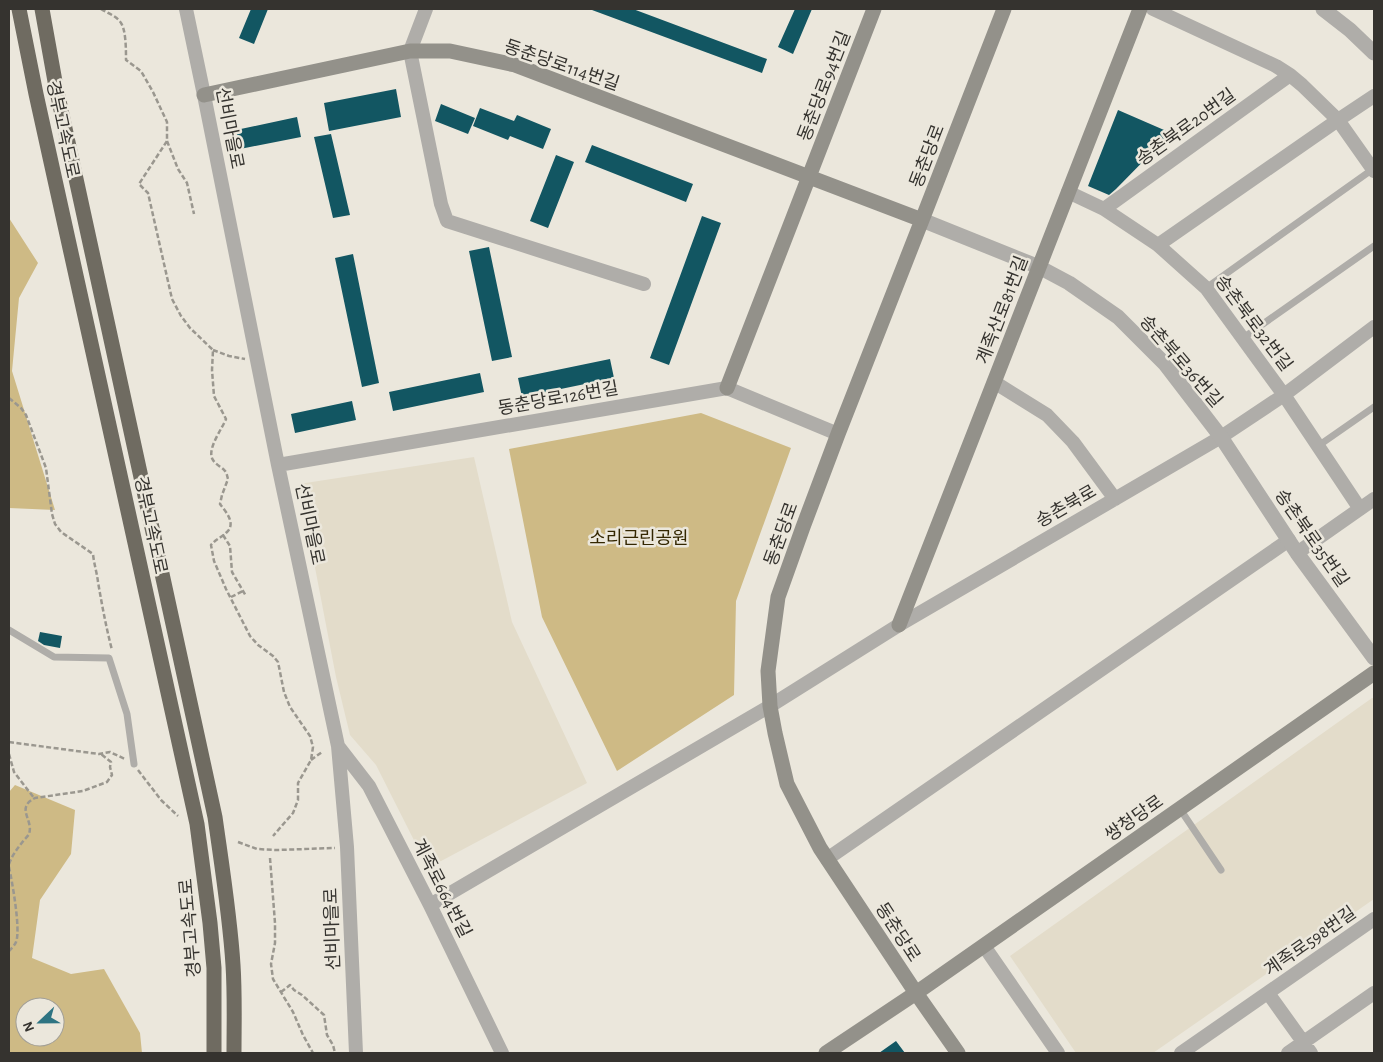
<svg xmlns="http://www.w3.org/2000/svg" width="1383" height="1062" font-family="'Alegreya Sans','Noto Sans KR',sans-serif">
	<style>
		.built { fill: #e3dcca }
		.green { fill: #ceba85; fill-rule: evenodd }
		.building { fill: #125662 }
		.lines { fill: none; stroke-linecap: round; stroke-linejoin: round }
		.path { stroke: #9a978f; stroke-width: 2.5; stroke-dasharray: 5 2.5; stroke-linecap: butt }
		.service { stroke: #afada9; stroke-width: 7 }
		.minor { stroke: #afada9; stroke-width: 14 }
		.tertiary { stroke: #afada9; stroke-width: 15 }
		.secondary { stroke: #93918a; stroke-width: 15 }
		.motorway { stroke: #6f6b61; stroke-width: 15 }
		.labels { text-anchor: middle; stroke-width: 5; stroke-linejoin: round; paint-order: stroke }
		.street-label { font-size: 18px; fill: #35332f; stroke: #ebe7dc }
		.park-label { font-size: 18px; fill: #342701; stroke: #ebe7dc }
	</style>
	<rect width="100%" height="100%" fill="#ebe7dc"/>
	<path class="built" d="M474,457L512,622L587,783L428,868L376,765L350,735L336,677L299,484Z
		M1372,698H1374V899L1153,1053H1076L1010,956Z"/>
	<path class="green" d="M9,218L38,263L19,298L12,371L55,510L9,508Z
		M701,413L791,448L736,601L734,695L617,771L542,617L509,449Z
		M15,785L75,810L71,854L40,900L32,958L71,974L104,969L140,1033L142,1053H9V792ZM25,1007H55V1037H25Z"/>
	<path class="building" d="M251,9H268L254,44L239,38Z
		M592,9H633L767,59L762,73L592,10Z
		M795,9H812L793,54L778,47Z
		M396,89L401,117L329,131L324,103Z
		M441,104L475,118L468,134L435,121Z
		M480,108L514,121L517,115L551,129L543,149L510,136L508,140L473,126Z
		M1118,110L1171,133L1116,189L1109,195L1088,186Z
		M297,117L301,137L240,149L236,130Z
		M331,134L350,215L333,218L314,137Z
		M592,145L693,184L686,202L585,162Z
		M556,155L574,162L548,228L530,221Z
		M702,216L721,223L669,365L650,358Z
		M489,247L512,357L492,361L469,251Z
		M353,254L379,383L362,387L335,258Z
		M610,359L614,378L522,397L518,378Z
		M480,373L484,392L393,411L389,392Z
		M352,401L356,420L295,433L291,414Z
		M40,632L62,636L60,648L44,645L38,641Z
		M896,1041L905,1053H879Z"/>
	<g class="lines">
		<path class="path" d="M101,9C107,13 117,16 121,23C126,30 126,50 126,60L141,71L153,92L167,122V141L139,184L148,193L172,299L181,316L190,328L213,350L212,370L214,396L226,419C222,429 206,450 213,460C216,465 222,467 225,471C227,473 227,476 228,479L222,495L220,504C226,512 236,523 227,532C222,537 216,539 211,545L214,561L226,589L250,636L258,645L273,656L278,662L284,692L290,707L310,736L313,747L311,760L298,783V800L293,813L273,836
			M167,141L178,169L187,183L194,214
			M213,350L229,356L245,359
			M9,398L21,408L26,415L46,468L52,514L55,524L61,532L93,554C94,564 97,573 98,582C102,605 106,627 112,650
			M223,535L230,546L232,572L246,596
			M231,597L243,591
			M9,742L99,754L110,752L125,759
			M9,754L14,772L34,798
			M311,760L322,752
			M138,770L161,800L178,816
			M238,842L257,849L276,850L335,848
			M270,858L275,923V943L271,964L273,979L293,1012L303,1035L313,1053
			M9,864C12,855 18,848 24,840C26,838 28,836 29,834C34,820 15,808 35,798L83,791L107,782L112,775L110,767L111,762L101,754
			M9,867C12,881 21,930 16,942C15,945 11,949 9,951
			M281,992L290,985L294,990L302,995L324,1015L327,1035L333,1045L335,1053"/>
		<path class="service" d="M1206,288L1373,169
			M1243,338L1374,246
			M1318,446L1374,407
			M9,630L54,657L109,658L127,714L134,764
			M1180,809L1221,870"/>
		<path class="minor" d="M186,9L204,95L278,465L338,746L347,847L356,1053
			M426,9L410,51L441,204L447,221L644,284
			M1153,9L1276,66L1290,75L1302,85L1338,120L1374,171
			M1068,192L1104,209L1158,245L1206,288L1284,395L1360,509
			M1104,209L1290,75
			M1158,245L1338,120L1374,96
			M994,382L1047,415L1073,442L1115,499
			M278,465L727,388L838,434
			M1297,553L1374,499
			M338,746L369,786L430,905L502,1053
			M827,859L1289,540
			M430,905L770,706L899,625L1221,437L1284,395L1374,327
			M984,946L1058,1053
			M1268,993L1311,1053
			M1181,1053L1374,919
			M1288,1053L1374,993"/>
		<path class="tertiary" d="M1323,9L1350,30L1374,53
			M922,220L1039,267L1069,283L1118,317L1165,364L1221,437L1297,553L1374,658"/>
		<path class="secondary" d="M204,95L410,51H450L515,65L922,220
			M727,388L874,9
			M899,625L1140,9
			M826,1053L916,993L1374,673
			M958,1053L916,993L820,848L787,784L775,733L770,706L768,671L778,597L803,527L838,434L922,220L1004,9"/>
		<path class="motorway" d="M19,9L36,94L197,824L210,923L214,968V1053
			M42,9L56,87L215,817C222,867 230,916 233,965C235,995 234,1024 234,1053"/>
	</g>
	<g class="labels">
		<g class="street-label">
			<text transform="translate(562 65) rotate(19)" y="6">동춘당로114번길</text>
			<text transform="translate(824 86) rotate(-69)" y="6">동춘당로94번길</text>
			<text transform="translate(1186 127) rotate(-36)" y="6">송촌북로20번길</text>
			<text transform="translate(230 128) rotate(79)" y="6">선비마을로</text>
			<text transform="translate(63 129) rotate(78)" y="6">경부고속도로</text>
			<text transform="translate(927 156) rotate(-69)" y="6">동춘당로</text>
			<text transform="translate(1002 310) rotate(-69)" y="6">계족산로81번길</text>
			<text transform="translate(1254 323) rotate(53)" y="6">송촌북로32번길</text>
			<text transform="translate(1181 361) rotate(49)" y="6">송촌북로36번길</text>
			<text transform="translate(558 398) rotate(-10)" y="6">동춘당로126번길</text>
			<text transform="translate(1066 506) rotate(-30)" y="6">송촌북로</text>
			<text transform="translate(310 524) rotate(78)" y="6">선비마을로</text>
			<text transform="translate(151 525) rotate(78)" y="6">경부고속도로</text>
			<text transform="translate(781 534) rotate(-70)" y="6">동춘당로</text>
			<text transform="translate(1312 538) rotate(55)" y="6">송촌북로35번길</text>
			<text transform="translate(1134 818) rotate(-35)" y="6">쌍청당로</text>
			<text transform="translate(442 888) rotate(63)" y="6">계족로664번길</text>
			<text transform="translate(190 928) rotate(-95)" y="6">경부고속도로</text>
			<text transform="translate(332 929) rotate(-92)" y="6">선비마을로</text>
			<text transform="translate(898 932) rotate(57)" y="6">동춘당로</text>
			<text transform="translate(1310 941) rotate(-35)" y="6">계족로598번길</text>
		</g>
		<g class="park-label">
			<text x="639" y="544">소리근린공원</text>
		</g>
	</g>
	<rect width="1383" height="1062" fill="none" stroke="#35332f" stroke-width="20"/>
	<g transform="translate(40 1022) rotate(248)"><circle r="24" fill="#ebe7dc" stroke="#a29f97"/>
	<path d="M0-4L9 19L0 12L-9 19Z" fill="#2e7482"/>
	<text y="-8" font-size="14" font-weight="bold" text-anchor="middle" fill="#35332f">N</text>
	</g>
</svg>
